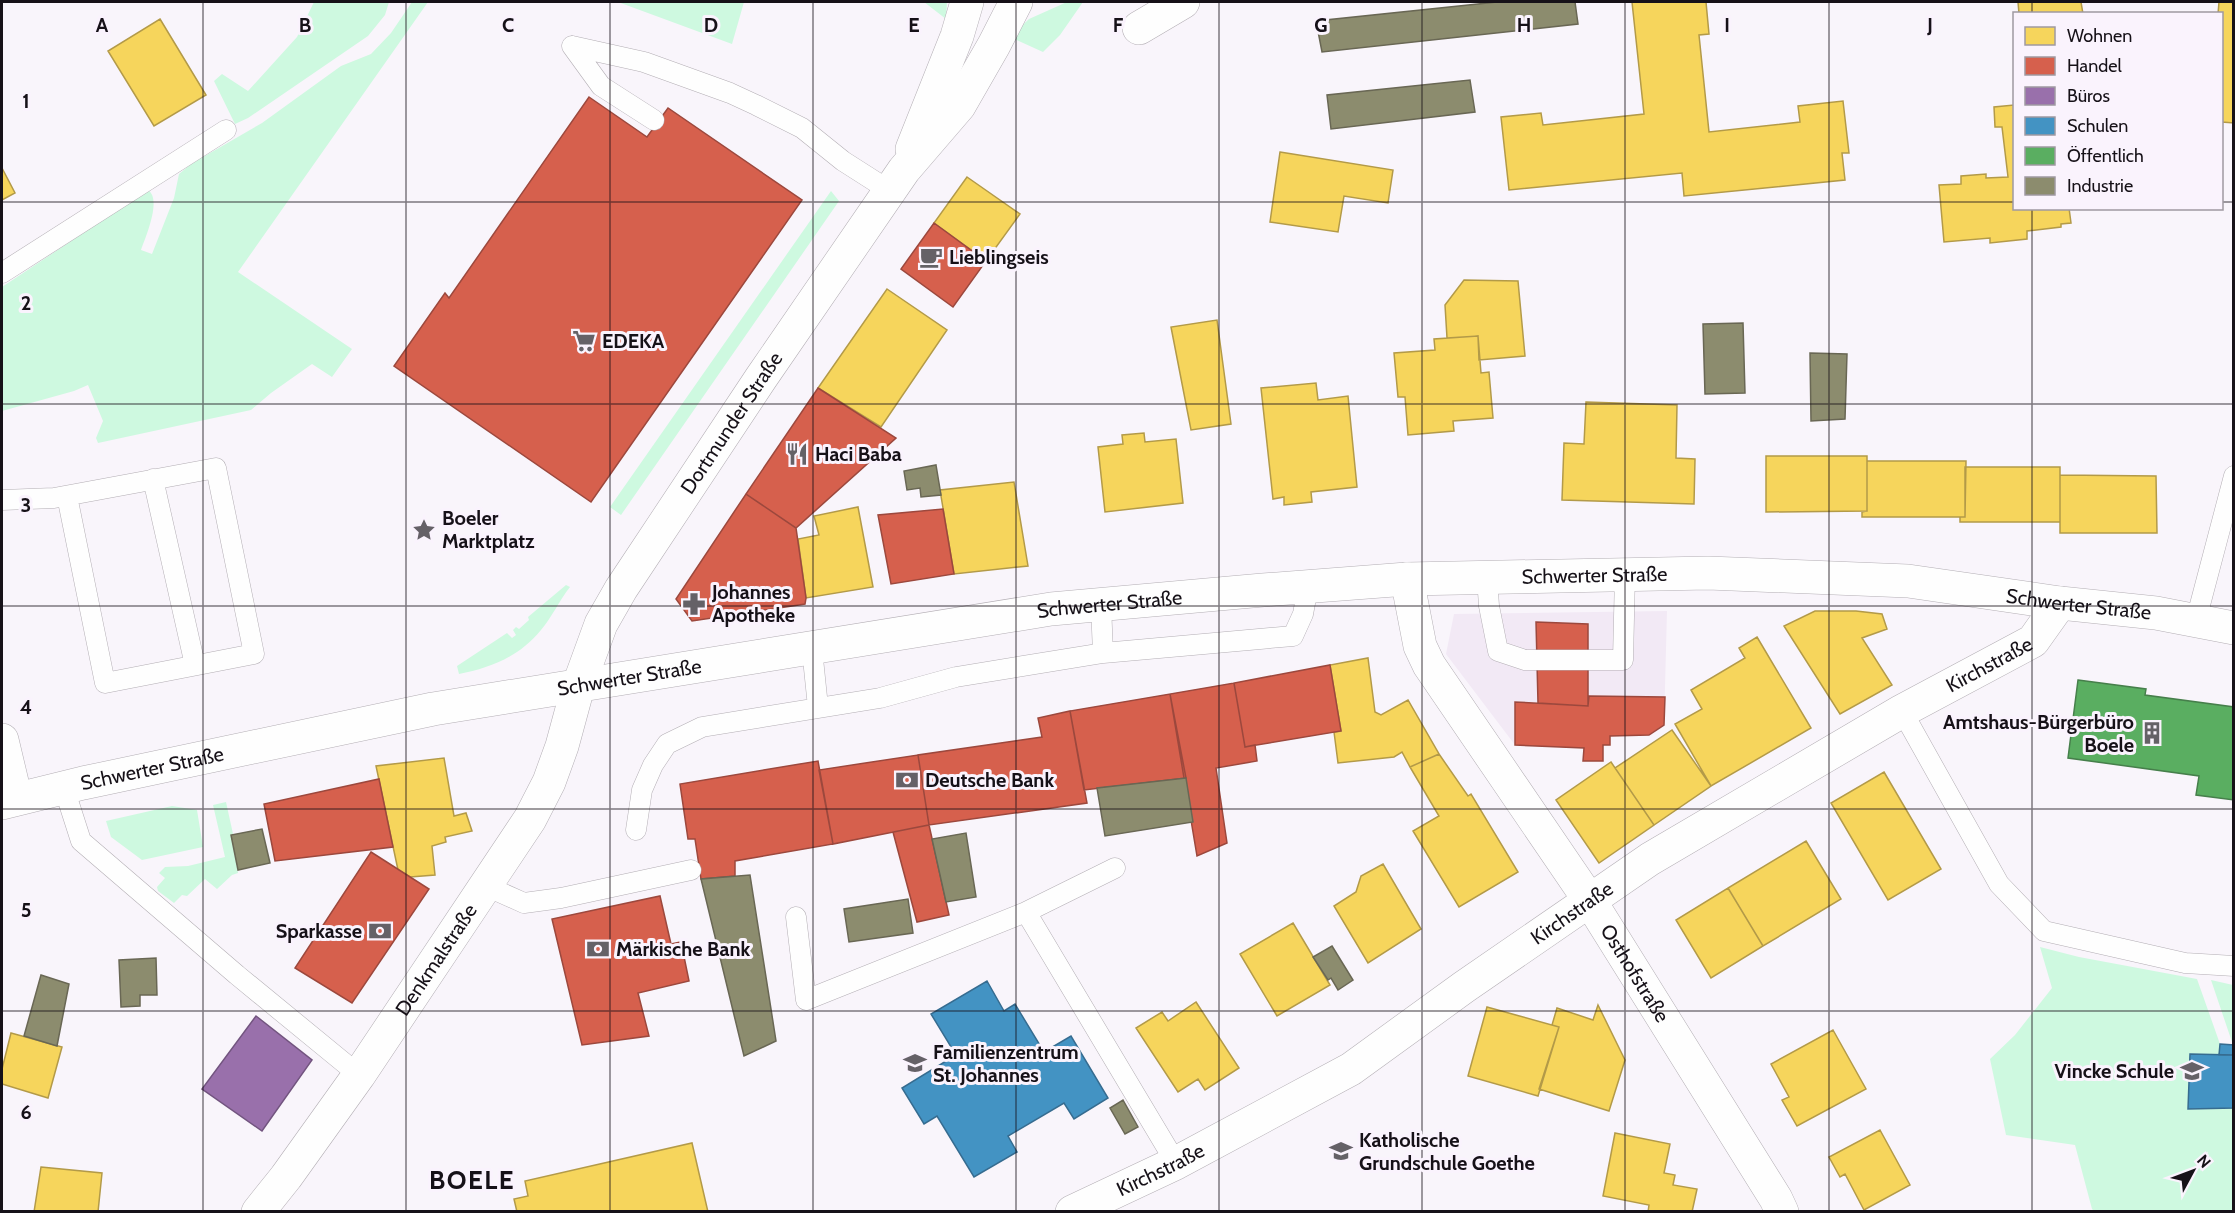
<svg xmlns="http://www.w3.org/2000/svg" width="2235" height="1213" font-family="Cabin,sans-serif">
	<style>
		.commercial { fill: #f2e9f5 }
		.green { fill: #cef9e0 }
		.homes { fill: #f6d55c; stroke: #b39a48; stroke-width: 1.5 }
		.shops { fill: #d6604d; stroke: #9c483d; stroke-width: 1.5 }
		.offices { fill: #9970ab; stroke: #72547f; stroke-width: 1.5 }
		.schools { fill: #4393c3; stroke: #366c90; stroke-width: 1.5 }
		.public { fill: #5aae61; stroke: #467f4b; stroke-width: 1.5 }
		.industry { fill: #8c8c6e; stroke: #696754; stroke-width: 1.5 }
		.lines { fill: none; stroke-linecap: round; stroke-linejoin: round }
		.service-casing { stroke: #b3aeb4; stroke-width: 21 }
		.minor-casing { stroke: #b3aeb4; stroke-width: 34 }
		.service { stroke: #fefefe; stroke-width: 20 }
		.minor { stroke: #fefefe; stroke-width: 33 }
		.grid { fill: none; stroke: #161118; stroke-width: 1.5; stroke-opacity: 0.55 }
		.labels { text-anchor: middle; stroke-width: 6; stroke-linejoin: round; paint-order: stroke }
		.poi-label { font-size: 20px; font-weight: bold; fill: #161118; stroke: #faf3fd; text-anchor: start }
		.street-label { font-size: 20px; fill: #161118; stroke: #faf3fd }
		.district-label { font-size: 26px; font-weight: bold; letter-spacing: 1.5px; fill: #161118; stroke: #faf3fd }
		.grid-label { font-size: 20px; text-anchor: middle; font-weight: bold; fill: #161118; stroke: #faf3fd; stroke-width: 6; stroke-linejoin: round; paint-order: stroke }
	</style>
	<rect width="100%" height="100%" fill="#f9f5fb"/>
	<path class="commercial" d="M1667,611L1664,725L1649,735L1610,736V745H1603V761H1583V748L1515,745L1446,654L1454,614Z"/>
	<path class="green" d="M314,2H389L385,15L368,36L248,118L235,124L214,81L222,74L248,91L297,37Z
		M412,2H428L238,272L352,349L332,377L312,364L271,393L251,410L98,443L96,438L103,421L88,385L74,391L2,411V287L148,190C162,199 146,236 141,250L152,254L174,198L179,174L191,164L262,123L341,66L371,54L391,33Z
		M618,2H744L732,44Z
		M924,2H947L946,19Z
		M1067,2H1083L1060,35L1043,52L1010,37L1029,19Z
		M831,191L839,201L621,515L610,507Z
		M566,585L570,587C559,601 552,617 541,630C520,656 491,668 459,674L457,666L507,633L512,638L516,635L513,630L516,627L519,629L529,620L528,617Z
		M226,802L233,834L231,835L238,873L232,875L217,889L205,879L187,896L182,895L174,903L158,891L157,887L165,878L159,873L165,867L188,866L225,857L213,805Z
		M172,806L197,810L203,847L142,860L111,837L106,821Z
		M2040,947L2079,957L2197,979L2220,1044L2219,1055L2190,1054L2188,1109L2233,1108V1211L2095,1212L2092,1209L2075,1145L2006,1135L1990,1059L2015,1035L2052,988Z
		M2211,980L2233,985V1045Z"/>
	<path class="homes" d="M1632,2H1706L1709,34L1699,35L1709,132L1800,122L1798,106L1843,101L1849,153H1842L1845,180L1684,196L1682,173L1509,190L1501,117L1541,113L1543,125L1644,114Z
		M2018,2H2081L2083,14H2019Z
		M2219,2H2234V123L2222,122V14H2218Z
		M160,19L206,95L154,126L108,51Z
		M2014,105V208H2069L2071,223L2061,224V227L2027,231V239L1990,243V238L1944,242L1939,185L1961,184V176L1986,174V178L2008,177L2002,127H1995L1994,107Z
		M1280,152L1393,170L1388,203L1344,196L1338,232L1270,222Z
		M2,168L15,193L2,200Z
		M967,177L1020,214L986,261L934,223Z
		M1464,280L1518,281L1525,356L1479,360L1478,336L1447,338L1445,305Z
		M887,289L947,330L881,427L818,388Z
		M1217,320L1231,424L1191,430L1171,327Z
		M1478,336L1481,373L1489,372L1493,418L1453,421L1454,431L1408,435L1405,397H1398L1394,353L1435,350L1434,339Z
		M1316,383L1318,400L1348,396L1357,487L1311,492L1312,502L1284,505V497L1273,499L1261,388Z
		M1586,402L1677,405L1676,458L1695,459L1694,504L1562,500L1564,443L1584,444Z
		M1144,433L1145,442L1176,439L1183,503L1105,512L1098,447L1123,444L1122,435Z
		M1766,456H1867V511L1766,512Z
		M1867,461H1966L1965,517H1862V512L1867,511Z
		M1965,467H2060V522H1960V517H1965Z
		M2060,475L2156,476L2157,533H2060Z
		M1014,482L1028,566L954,574L940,490Z
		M858,507L873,587L806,598L798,539L819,535L814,516Z
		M1815,611H1856L1882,614L1887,629L1862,638L1892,685L1840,714L1784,626Z
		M1757,637L1811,728L1711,786L1675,724L1702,709L1691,690L1745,658L1739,648Z
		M1368,658L1375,712L1381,715L1408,700L1439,754L1410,767L1402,752L1394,757L1338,763L1334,732L1341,731L1330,665Z
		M1672,730L1711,786L1654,825L1615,768Z
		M1439,754L1468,796L1471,794L1518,872L1459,907L1413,831L1439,816L1410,767Z
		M444,758L454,816L466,813L472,831L445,837L446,842L432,846L435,875L410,877L398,870L376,766Z
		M1611,762L1654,825L1599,863L1556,800Z
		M1884,772L1941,869L1888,900L1831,803Z
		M1806,841L1841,899L1763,946L1728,888Z
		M1383,864L1421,929L1368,963L1334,906L1356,892L1361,876Z
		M1728,888L1763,946L1711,978L1676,920Z
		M1293,923L1330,985L1277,1016L1240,954Z
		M1196,1002L1239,1068L1205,1090L1198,1079L1178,1092L1136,1028L1162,1012L1168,1021Z
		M1598,1005L1625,1060L1609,1111L1539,1089L1559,1027L1552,1025L1557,1008L1593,1020Z
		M1487,1007L1559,1027L1538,1096L1468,1076Z
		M1833,1030L1866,1089L1797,1126L1782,1100L1789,1097L1771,1064Z
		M11,1033L62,1047L48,1098L2,1084V1069Z
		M1880,1130L1910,1185L1864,1210L1845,1174L1840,1177L1829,1157Z
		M1615,1133L1670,1144L1664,1173L1675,1175L1673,1185L1697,1189L1692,1212H1648L1649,1205L1603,1196Z
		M692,1143L708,1212H517L514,1199L528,1196L525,1181Z
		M41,1167L102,1173L98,1212H34Z"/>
	<path class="shops" d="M589,97L647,137L668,108L802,200L591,502L394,366L445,293L449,298Z
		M934,223L986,261L953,307L901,269Z
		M818,388L896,438L796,528L746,494Z
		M746,494L796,528L806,598L805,604L692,621L676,599Z
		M943,509L954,574L891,584L878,515Z
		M1536,622L1588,624V706L1538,703Z
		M1330,665L1341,731L1245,747L1234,683Z
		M1234,683L1245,747L1255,745L1257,761L1216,768L1227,843L1197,856L1170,694Z
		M1170,694L1186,778L1084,790L1070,711Z
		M1589,696L1665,697L1664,725L1649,735L1610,736V745H1603V761H1583L1584,748L1515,745V702L1588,706Z
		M1070,711L1087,803L929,825L918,755L1042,737L1038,718Z
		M918,755L929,825L833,844L819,770Z
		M818,761L833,844L735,861V876L701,879L695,839H688L680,784Z
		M379,779L393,847L275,861L264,804Z
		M929,825L949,915L917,922L893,832Z
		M371,852L429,889L352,1003L295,968Z
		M660,896L671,944L681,942L689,981L638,993L649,1036L582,1045L552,919Z"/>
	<path class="offices" d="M256,1016L312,1060L262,1131L202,1089Z"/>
	<path class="schools" d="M987,981L1004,1011L1015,1004L1044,1052L1071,1036L1108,1098L1074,1119L1064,1103L1008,1136L1017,1152L974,1177L937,1116L924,1124L902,1088L956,1055L931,1014Z
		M2220,1044L2234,1045V1055H2219Z
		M2190,1054L2234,1055V1108L2188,1109Z"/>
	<path class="public" d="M2078,680L2146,689L2145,695L2234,707V800L2196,795L2199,776L2068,758Z"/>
	<path class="industry" d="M1497,2H1575L1578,24L1322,52L1316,21Z
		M1470,80L1475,112L1331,129L1327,95Z
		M1743,323L1745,393L1705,394L1703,324Z
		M1810,353L1847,354L1845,419L1811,421Z
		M936,465L941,495L921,497L920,488L907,490L904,471Z
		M1186,778L1193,822L1105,836L1097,788Z
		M262,829L270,863L238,870L231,835Z
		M966,833L976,897L946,902L932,839Z
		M750,875L776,1041L744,1056L701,879Z
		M908,899L913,933L849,942L844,909Z
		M1332,946L1353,980L1338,990L1331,978L1328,980L1313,957Z
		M156,958L157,995H140V1006L121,1007L119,960Z
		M41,975L69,984L57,1046L24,1036Z
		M1123,1100L1138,1127L1125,1134L1110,1108Z"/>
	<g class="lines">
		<g class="service-casing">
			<path id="service" d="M572,46L644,62L730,93L756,105L802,128L843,161L890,191
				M572,46L601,86L654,120
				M2,273L226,130
				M153,479L195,665
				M2,500L54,498L216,468L254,654L105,683L67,496
				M1487,577L1489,606L1498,651L1525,660H1623L1625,574
				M1101,605L1103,653
				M2196,620L2234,476
				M812,649L818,707
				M1902,711L1999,884L2044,931L2185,963L2234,966
				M64,788L81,841L237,975L359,1075
				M636,830L642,790L653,765L667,744L702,727L880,698L956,677L1103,653L1293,636L1303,614L1308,587
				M486,886L524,903L561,898L691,870
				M1026,912L1115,868
				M796,917L806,1000L1026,912L1176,1163"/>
		</g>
		<g class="minor-casing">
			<g id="minor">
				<path d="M1139,28L1183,2"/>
				<path d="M912,149L957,36L967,2"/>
				<path id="s1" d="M1407,579L1420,646L1429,665L1590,901L1776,1199L1782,1212"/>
				<path d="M2,740L16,799"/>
				<path id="s2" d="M2,803L83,783L433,709L1051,609L1263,590L1407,579L1708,573L1908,581L2060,603L2156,613L2234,628"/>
				<path id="s3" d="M258,1212L286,1177L359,1075L530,819L549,782L562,746L578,687L601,624L621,589L761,378L904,170L959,106L994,45L1016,2"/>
				<path id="s4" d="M1072,1212L1176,1163L1351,1069L1464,987L1650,859L1902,711L2033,641L2060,603"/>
			</g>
		</g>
		<use href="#service" class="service"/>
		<use href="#minor" class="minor"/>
	</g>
	<path class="grid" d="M203,2V1212M406,2V1212M610,2V1212M813,2V1212M1016,2V1212M1219,2V1212M1422,2V1212M1625,2V1212M1829,2V1212M2032,2V14M2,202H2014M2222,202H2234M2032,208V1212M2,404H2234M2,606H2234M2,809H2234M2,1011H2234"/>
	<defs>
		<g id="cafe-bare" transform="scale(1.8)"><path d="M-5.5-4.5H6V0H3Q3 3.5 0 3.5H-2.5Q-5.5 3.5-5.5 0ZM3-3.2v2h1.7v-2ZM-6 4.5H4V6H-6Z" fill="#656167" stroke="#faf3fd" stroke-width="2.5" paint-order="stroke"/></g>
		<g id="supermarket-bare" transform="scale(1.8)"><path d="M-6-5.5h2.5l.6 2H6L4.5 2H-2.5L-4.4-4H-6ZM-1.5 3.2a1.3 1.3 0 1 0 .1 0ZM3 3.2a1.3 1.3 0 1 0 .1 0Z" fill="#656167" stroke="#faf3fd" stroke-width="2.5" paint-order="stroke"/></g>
		<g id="restaurant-bare" transform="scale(1.8)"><path d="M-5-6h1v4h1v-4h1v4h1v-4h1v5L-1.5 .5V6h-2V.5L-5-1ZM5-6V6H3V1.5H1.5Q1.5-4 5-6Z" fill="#656167" stroke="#faf3fd" stroke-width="2.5" paint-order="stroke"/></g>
		<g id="sight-bare" transform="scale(1.8)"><path d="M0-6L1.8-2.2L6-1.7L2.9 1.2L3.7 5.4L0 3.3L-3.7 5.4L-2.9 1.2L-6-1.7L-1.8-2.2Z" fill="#656167" stroke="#faf3fd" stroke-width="2.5" paint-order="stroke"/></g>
		<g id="pharmacy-bare" transform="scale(1.8)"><path d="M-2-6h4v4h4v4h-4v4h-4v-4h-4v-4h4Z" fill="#656167" stroke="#faf3fd" stroke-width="2.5" paint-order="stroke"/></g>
		<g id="building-bare" transform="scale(1.8)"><path d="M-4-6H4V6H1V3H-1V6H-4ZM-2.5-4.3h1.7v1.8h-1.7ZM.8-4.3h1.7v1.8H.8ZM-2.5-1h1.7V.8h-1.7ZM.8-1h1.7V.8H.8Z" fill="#656167" stroke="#faf3fd" stroke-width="2.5" paint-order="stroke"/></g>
		<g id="bank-bare" transform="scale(1.8)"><path d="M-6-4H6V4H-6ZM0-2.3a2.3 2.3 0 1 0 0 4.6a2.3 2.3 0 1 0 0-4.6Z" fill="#656167" stroke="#faf3fd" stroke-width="2.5" paint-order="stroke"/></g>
		<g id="school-bare" transform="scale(1.8)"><path d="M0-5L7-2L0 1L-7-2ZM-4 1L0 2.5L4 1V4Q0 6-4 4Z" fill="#656167" stroke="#faf3fd" stroke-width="2.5" paint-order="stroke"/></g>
	</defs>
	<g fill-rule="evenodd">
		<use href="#cafe-bare" x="931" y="257"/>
		<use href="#supermarket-bare" x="584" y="341"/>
		<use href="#restaurant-bare" x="797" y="454"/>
		<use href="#sight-bare" x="424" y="530"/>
		<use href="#pharmacy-bare" x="694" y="604"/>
		<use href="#building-bare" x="2152" y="733"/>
		<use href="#bank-bare" x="907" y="780"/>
		<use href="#bank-bare" x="380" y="931"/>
		<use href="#bank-bare" x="598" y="949"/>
		<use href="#school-bare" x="915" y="1063"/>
		<use href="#school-bare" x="2192" y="1071"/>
		<use href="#school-bare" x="1341" y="1151"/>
	</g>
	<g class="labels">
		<g class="poi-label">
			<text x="949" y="264">Lieblingseis</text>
			<text x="602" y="348">EDEKA</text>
			<text x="815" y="461">Haci Baba</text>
			<text x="442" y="525">Boeler<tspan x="442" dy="23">Marktplatz</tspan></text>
			<text x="712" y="599">Johannes<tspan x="712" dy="23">Apotheke</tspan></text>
			<text x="2134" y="729" text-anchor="end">Amtshaus-Bürgerbüro<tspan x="2134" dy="23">Boele</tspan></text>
			<text x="925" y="787">Deutsche Bank</text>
			<text x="362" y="938" text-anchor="end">Sparkasse</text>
			<text x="616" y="956">Märkische Bank</text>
			<text x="933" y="1059">Familienzentrum<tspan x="933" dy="23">St. Johannes</tspan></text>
			<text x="2174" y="1078" text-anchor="end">Vincke Schule</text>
			<text x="1359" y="1147">Katholische<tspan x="1359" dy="23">Grundschule Goethe</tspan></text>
		</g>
		<g class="street-label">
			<text dy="7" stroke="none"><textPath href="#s3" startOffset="926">Dortmunder Straße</textPath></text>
			<text dy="7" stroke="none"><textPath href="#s2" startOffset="1612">Schwerter Straße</textPath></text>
			<text dy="7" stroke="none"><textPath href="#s2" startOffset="2098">Schwerter Straße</textPath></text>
			<text dy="7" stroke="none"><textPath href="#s2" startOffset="1126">Schwerter Straße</textPath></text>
			<text dy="7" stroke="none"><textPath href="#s4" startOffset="1070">Kirchstraße</textPath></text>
			<text dy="7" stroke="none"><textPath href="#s2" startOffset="640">Schwerter Straße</textPath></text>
			<text dy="7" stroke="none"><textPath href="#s2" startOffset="154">Schwerter Straße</textPath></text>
			<text dy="7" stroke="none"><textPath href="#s4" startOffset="584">Kirchstraße</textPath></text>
			<text dy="7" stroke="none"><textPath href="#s3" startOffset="309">Denkmalstraße</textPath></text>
			<text dy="7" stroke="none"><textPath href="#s1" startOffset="460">Osthofstraße</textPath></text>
			<text dy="7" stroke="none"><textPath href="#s4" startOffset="98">Kirchstraße</textPath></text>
		</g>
		<g class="district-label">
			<text x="472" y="1189">BOELE</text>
		</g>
	</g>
	<g class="grid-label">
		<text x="102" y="32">A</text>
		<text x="305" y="32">B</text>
		<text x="508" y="32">C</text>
		<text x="711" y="32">D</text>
		<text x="914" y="32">E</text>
		<text x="1118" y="32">F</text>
		<text x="1321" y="32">G</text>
		<text x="1524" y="32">H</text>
		<text x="1727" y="32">I</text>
		<text x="1930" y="32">J</text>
		<text x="26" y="108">1</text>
		<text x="26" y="310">2</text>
		<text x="26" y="512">3</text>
		<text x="26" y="714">4</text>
		<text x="26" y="917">5</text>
		<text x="26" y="1119">6</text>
	</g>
	<rect width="2235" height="1213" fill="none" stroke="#161118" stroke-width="6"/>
	<rect x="2013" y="12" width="210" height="198" fill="#faf3fd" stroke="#9f99a1" stroke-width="1.5"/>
	<rect x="2025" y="27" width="30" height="18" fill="#f6d55c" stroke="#9f99a1" stroke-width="1.5"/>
	<text x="2067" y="42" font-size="18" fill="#161118">Wohnen</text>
	<rect x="2025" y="57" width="30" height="18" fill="#d6604d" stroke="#9f99a1" stroke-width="1.5"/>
	<text x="2067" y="72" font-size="18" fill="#161118">Handel</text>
	<rect x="2025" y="87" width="30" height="18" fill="#9970ab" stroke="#9f99a1" stroke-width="1.5"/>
	<text x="2067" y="102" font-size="18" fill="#161118">Büros</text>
	<rect x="2025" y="117" width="30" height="18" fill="#4393c3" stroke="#9f99a1" stroke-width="1.5"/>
	<text x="2067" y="132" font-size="18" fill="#161118">Schulen</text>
	<rect x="2025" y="147" width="30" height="18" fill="#5aae61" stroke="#9f99a1" stroke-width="1.5"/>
	<text x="2067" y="162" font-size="18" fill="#161118">Öffentlich</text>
	<rect x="2025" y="177" width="30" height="18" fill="#8c8c6e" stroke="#9f99a1" stroke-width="1.5"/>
	<text x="2067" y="192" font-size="18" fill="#161118">Industrie</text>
	<g transform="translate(2193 1171) rotate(49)" stroke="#faf3fd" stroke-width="4.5" paint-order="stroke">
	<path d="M0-4.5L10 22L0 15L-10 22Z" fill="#161118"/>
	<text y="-9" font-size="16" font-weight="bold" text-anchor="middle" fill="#161118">N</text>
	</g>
</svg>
